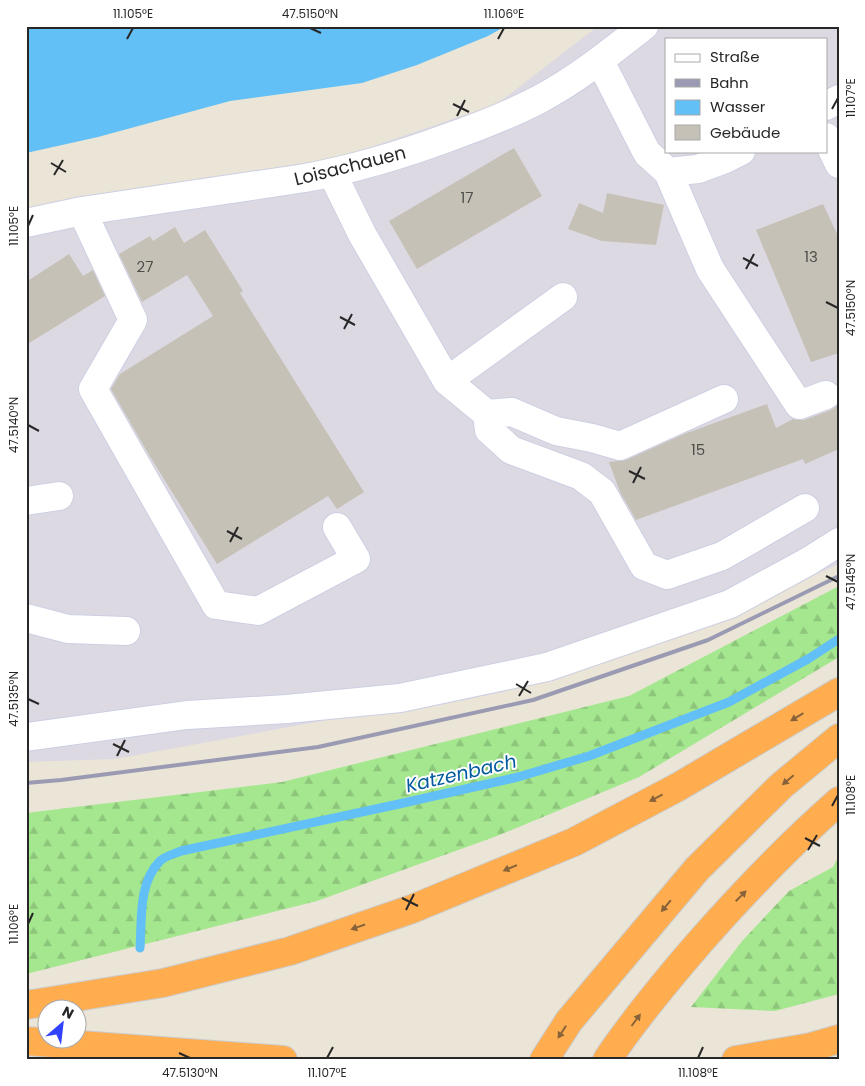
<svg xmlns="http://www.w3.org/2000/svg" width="865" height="1086" font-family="Poppins,sans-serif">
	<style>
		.industrial { fill: #ddd9e3; fill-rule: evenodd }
		.forest { fill: url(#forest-firs) }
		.water { fill: #62c0f6 }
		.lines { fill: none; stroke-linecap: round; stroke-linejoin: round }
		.stream { stroke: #62c0f6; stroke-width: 9 }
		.building { fill: #c6c1b7 }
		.minor-casing { stroke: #cdcfe2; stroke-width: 30 }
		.highway-casing { stroke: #cbcbcb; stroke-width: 30 }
		.minor { stroke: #fff; stroke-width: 28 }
		.highway { stroke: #ffad4f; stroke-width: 28 }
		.rail { stroke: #9a9bb3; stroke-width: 4 }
		.oneway { fill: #886339 }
		.ticks { fill: none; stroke: #272727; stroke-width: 2 }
		.labels { text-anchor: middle; stroke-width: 4; stroke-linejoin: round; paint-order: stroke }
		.number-label { font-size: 15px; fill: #4f4e4b }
		.street-label { font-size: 18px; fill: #272727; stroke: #fff }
		.water-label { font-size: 19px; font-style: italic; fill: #045a9e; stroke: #fff }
		.neatline { fill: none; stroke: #272727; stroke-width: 2 }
		.ticks-label { font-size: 12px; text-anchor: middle; fill: #272727 }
	</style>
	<defs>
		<pattern id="forest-firs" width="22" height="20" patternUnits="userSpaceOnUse" patternTransform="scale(1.25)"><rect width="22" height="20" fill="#a4e78f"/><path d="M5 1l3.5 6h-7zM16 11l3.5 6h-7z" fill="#8dc67b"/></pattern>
	</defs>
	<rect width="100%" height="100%" fill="#ebe5d7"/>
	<path class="industrial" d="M598,26H839V564L671,639L546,680L115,759L26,762V209L309,168L497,104ZM666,39H826V151H666Z"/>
	<path class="forest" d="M839,586V657L639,777L497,836L317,901L26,974V813L282,782L629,696Z
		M839,855V994L775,1011L691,1007L743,940L789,891L833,867Z"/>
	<path class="water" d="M26,26H506L488,36L417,65L362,83L230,101L98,137L26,153Z"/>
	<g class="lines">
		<path class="stream" d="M140,948C142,920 138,883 160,861C165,856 174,854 181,851L399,804L518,777L589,756L729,702L808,659L839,639"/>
	</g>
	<path class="building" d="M514,148L542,196L417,269L389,221Z
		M607,193L664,205L656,245L602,241L568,229L579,203L603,213Z
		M823,204L839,238V353L811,362L756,230Z
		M175,227L184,243L205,230L243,291L240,293L364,492L337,509L328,496L217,564L149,455L111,389L120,374L213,316L187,275L142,302L119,254L150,236L153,241Z
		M69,254L83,276L93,270L105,296L26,345V282Z
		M767,404L776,428L793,419L804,420L831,410L839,404V449L805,464L803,459L636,520L620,492L609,462L626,460L684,434Z"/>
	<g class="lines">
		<g class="minor-casing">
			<path id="minor" d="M600,61L647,153L668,172L698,169L725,159L741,151
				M826,106L839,99
				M826,137L839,164
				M668,172L710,269L799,405L826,395
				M332,173L362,234L447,381L487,414L489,430L511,450L581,476L602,492L644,566L667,575L722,556L805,508
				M82,211L133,320L93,389L216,605L258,611L356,559L337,527
				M26,223L82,211L305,178C354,169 401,155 447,138C478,127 509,115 538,100C575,81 612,51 644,26
				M447,381L563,297
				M487,414L512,412L556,431L592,438L620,446L724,399
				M26,501L59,496
				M26,618L68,629L126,631
				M26,737L187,715L287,709L400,698L547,667L730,604L809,561L839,542"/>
		</g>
		<g class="highway-casing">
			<path id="highway" d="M26,1005L163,983L290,951L412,909L574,842L678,787L839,692
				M26,1041L283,1060
				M544,1060L569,1021L697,869L781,786L839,738
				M607,1060C635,1018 667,980 699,943C743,893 789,845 839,801
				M736,1060L811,1047L839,1039"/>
		</g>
		<use href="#minor" class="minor"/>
		<use href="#highway" class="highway"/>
		<path class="rail" d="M26,783L61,780L318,747L533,700L708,640L839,576"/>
	</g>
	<defs><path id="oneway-solid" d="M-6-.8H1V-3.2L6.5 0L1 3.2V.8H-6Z" transform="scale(1.25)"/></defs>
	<g class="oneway">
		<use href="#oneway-solid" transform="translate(797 717) rotate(149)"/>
		<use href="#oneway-solid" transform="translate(788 780) rotate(140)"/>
		<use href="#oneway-solid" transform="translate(656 798) rotate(152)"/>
		<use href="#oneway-solid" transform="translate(510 868) rotate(157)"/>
		<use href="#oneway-solid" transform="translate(741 896) rotate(-45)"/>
		<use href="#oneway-solid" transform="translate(666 906) rotate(130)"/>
		<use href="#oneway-solid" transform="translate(358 927) rotate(161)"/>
		<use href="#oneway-solid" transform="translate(636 1020) rotate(-53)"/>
		<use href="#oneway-solid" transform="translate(562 1032) rotate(123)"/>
	</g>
	<path class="ticks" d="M310,28L321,33M127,39L133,28M498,39L504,28M453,104L469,112M832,109L838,98M457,116L465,100M51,163L66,172M54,175L63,160M28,226L33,215M743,258L758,266M746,269L754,254M826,302L838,308M340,317L355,325M344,329L352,314M28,425L39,431M629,471L645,479M633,483L641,467M227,531L242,539M230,542L238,527M826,576L838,582M516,684L531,693M519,696L528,681M28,699L39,704M113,744L129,752M117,756L125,740M832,806L838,795M805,838L820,846M808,850L817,835M402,898L418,906M406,910L414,894M28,924L33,913M179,1053L190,1058M327,1058L333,1047M698,1058L703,1047"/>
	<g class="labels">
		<g class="number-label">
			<text x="467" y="203">17</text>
			<text x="811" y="262">13</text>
			<text x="145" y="272">27</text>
			<text x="698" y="455">15</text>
		</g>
		<g class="street-label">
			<text transform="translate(350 166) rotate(-14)" y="6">Loisachauen</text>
		</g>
		<g class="water-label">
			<text transform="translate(461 773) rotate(-13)" y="7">Katzenbach</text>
		</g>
	</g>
	<rect width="865" height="1086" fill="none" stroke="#ffffff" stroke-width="55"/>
	<rect x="665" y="38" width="162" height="115" fill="#ffffff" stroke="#a9a9a9"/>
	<rect x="675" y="54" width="25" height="8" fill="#ffffff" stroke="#a9a9a9"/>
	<text x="710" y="62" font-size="15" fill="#272727">Straße</text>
	<rect x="675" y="79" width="25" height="8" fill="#9a9bb3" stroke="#a9a9a9"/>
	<text x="710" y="88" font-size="15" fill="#272727">Bahn</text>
	<rect x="675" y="100" width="25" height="15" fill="#62c0f6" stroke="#a9a9a9"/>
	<text x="710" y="112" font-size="15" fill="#272727">Wasser</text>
	<rect x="675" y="125" width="25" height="15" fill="#c6c1b7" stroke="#a9a9a9"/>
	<text x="710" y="138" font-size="15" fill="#272727">Gebäude</text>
	<g transform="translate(62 1024) rotate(28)"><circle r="24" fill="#ffffff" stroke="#a9a9a9"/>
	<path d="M0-4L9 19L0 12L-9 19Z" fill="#3142ff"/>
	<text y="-8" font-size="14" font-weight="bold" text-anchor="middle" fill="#272727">N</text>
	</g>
	<rect x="28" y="28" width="810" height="1030" class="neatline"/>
	<g class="ticks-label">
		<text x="133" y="18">11.105°E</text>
		<text x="310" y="18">47.5150°N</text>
		<text x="504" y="18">11.106°E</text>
		<text transform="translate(851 98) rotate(-90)" y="4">11.107°E</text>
		<text transform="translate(14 226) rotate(-90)" y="4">11.105°E</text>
		<text transform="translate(851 308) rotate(-90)" y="4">47.5150°N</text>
		<text transform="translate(14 425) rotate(-90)" y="4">47.5140°N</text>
		<text transform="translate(851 582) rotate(-90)" y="4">47.5145°N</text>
		<text transform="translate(14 699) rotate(-90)" y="4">47.5135°N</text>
		<text transform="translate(851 795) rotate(-90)" y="4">11.108°E</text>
		<text transform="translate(14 924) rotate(-90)" y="4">11.106°E</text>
		<text x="190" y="1077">47.5130°N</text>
		<text x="327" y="1077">11.107°E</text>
		<text x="698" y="1077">11.108°E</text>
	</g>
</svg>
